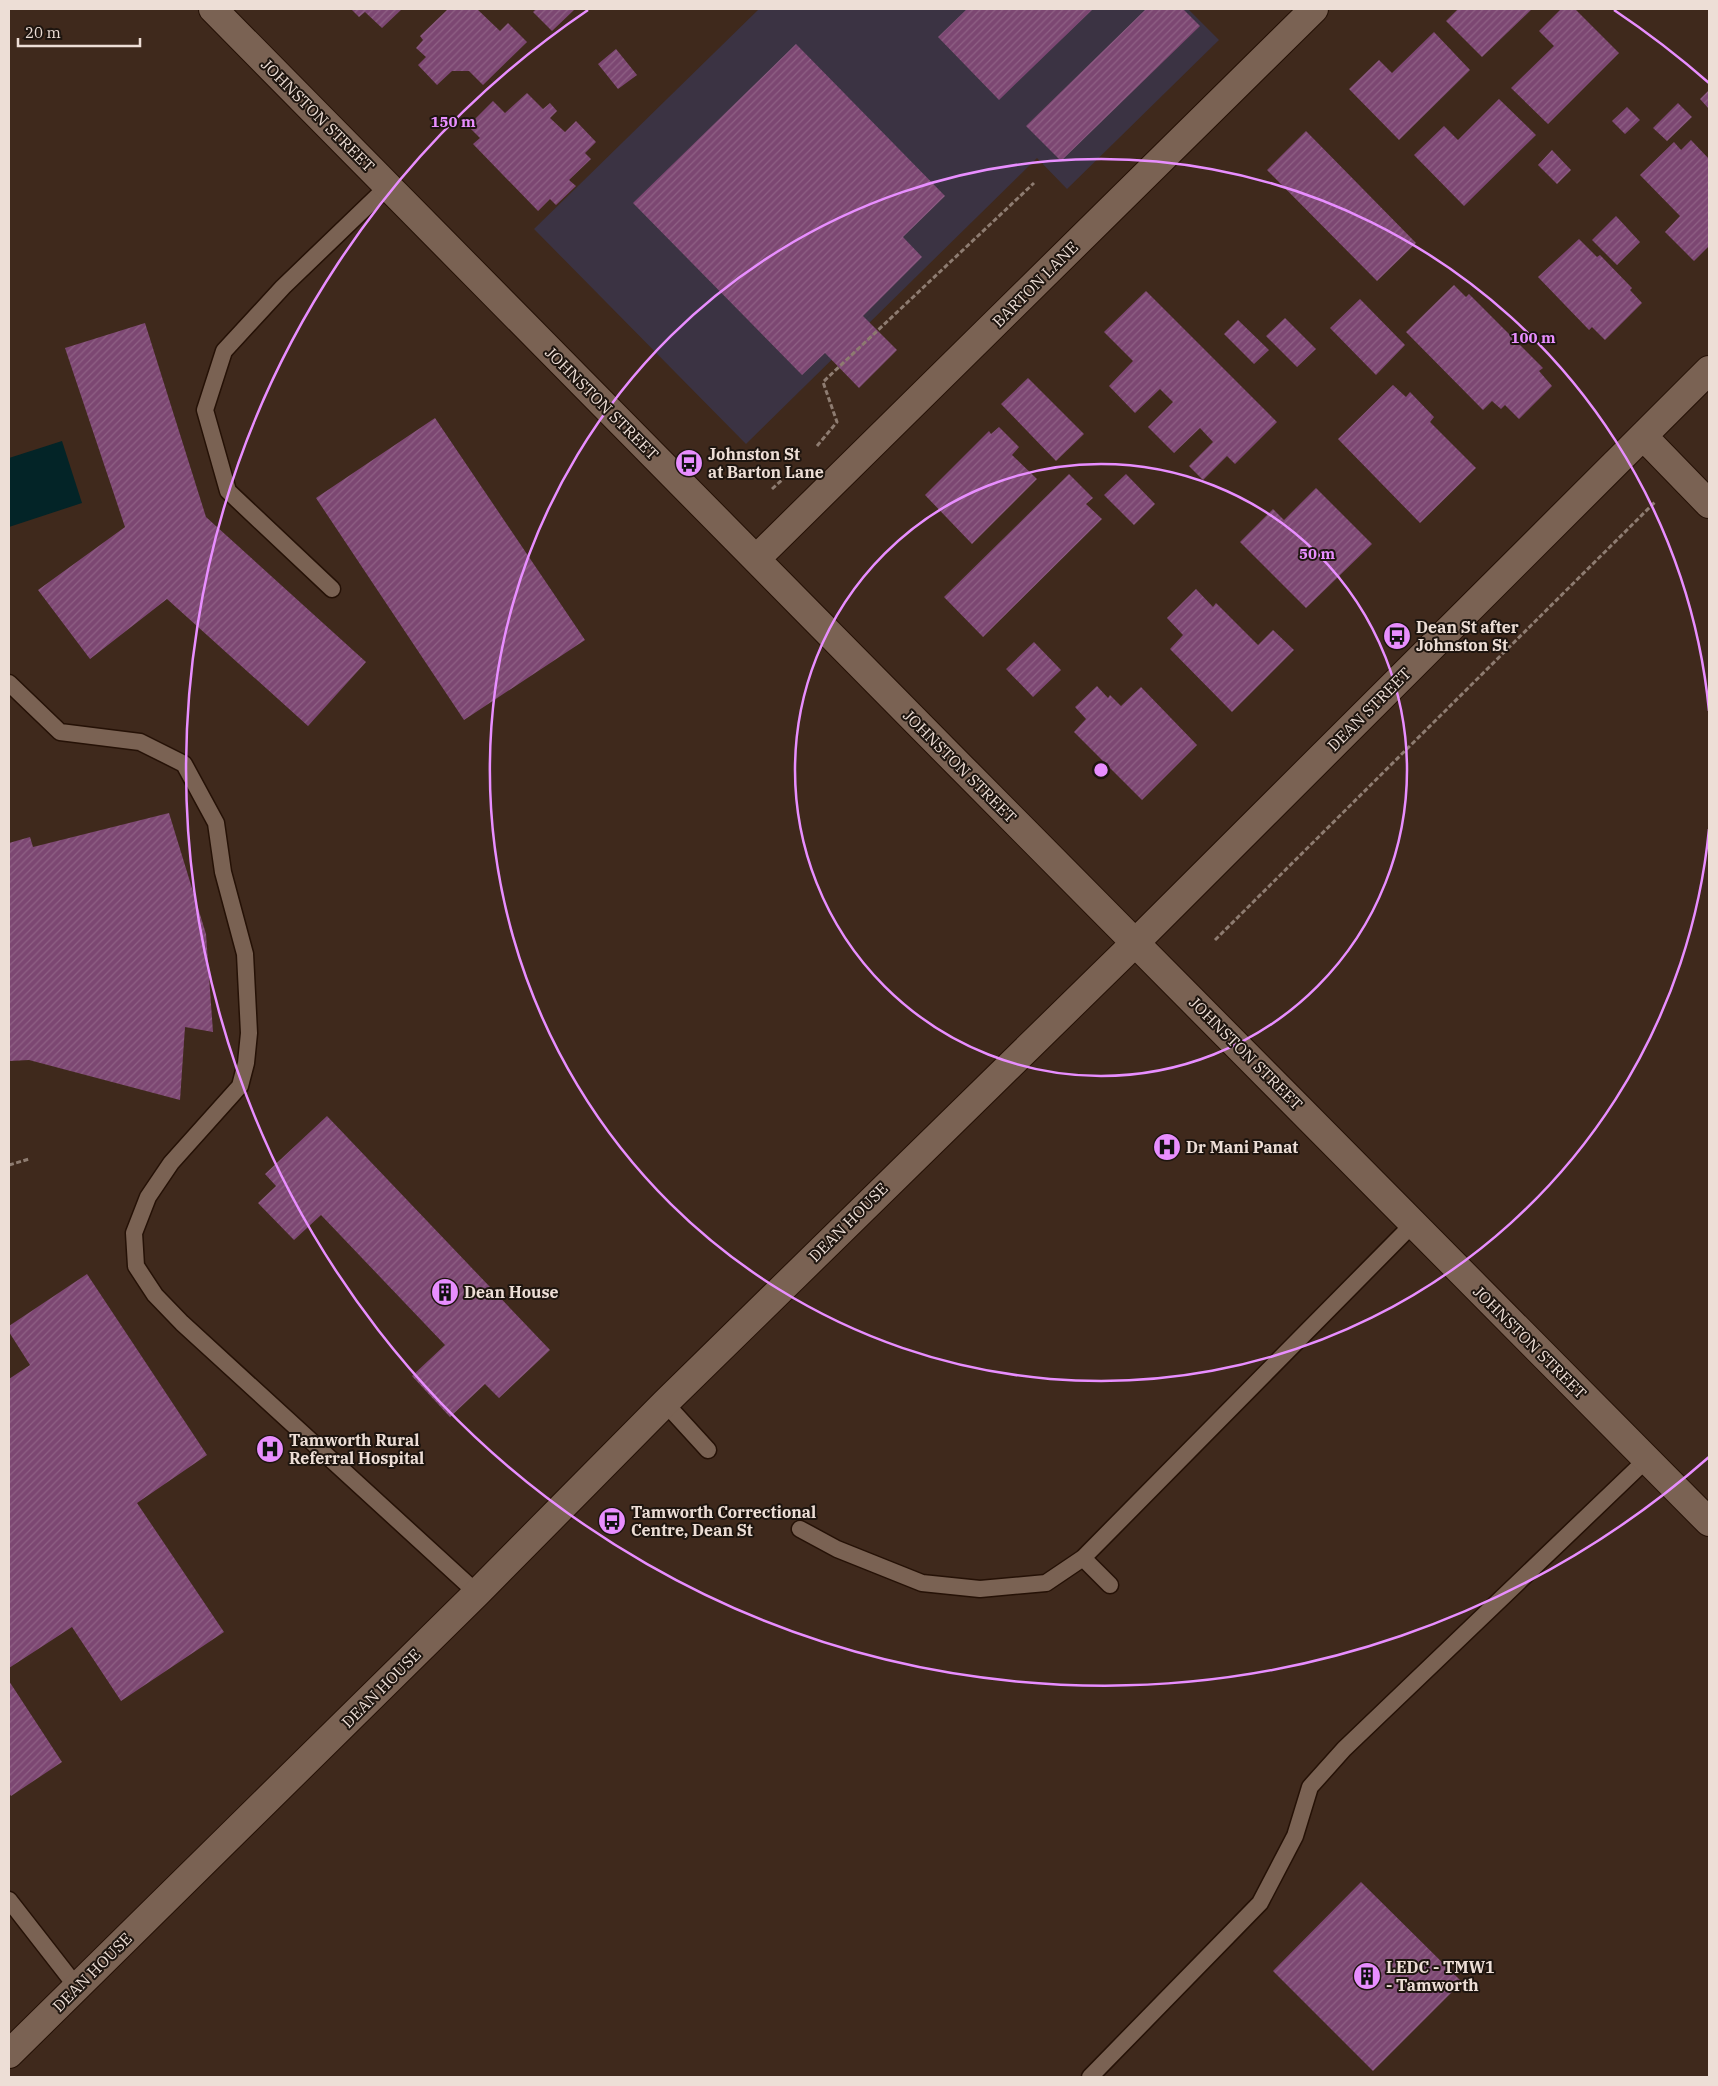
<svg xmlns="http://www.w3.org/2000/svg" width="1718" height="2086" font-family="'IBM Plex Serif',serif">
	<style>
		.commercial { fill: #3b3343 }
		.water { fill: #032427 }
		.building { fill: url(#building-hatch) }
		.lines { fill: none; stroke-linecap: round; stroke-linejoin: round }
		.service-casing { stroke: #251106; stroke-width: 19 }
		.minor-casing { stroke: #251106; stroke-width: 30 }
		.path { stroke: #8e7c71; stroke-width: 3; stroke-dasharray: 5 2.5; stroke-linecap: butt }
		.service { stroke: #7a6253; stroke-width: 16 }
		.minor { stroke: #7a6253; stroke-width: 28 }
		.ring { fill: none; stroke: #e88eff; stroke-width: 2.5 }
		.labels { text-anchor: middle; stroke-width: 4; stroke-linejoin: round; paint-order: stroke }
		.street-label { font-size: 16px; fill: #edded6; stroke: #1e150f }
		.poi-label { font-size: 16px; font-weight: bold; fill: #edded6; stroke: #1e150f; text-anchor: start }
		.centre { fill: #e88eff; stroke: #1e150f; stroke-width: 2.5 }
		.ring-label { font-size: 15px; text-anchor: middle; font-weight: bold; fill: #e88eff; stroke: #1e150f; stroke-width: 4; stroke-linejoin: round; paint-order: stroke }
	</style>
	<defs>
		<pattern id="building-hatch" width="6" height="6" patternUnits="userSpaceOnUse" patternTransform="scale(1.25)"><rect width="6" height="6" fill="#7c4772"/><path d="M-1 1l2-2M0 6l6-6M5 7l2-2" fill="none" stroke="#8f6185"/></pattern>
	</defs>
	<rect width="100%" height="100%" fill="#3f291c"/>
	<path class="commercial" d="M759,9H1188L1219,40L1067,189L1037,158L746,444L534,229Z"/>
	<path class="water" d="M62,441L82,503L9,527V458Z"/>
	<path class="building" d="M351,9H402L382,28L365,12L359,17Z
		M448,9H477L500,31L508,23L527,42L483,85L469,71H452L437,85L418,65L426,57L416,48L423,40L420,36Z
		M536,9H575L552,31L533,12Z
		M967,9H1093L999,100L938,37Z
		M1146,9H1183L1200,26L1061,161L1026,126Z
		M1458,9H1532L1482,57L1446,21Z
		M1561,9H1575L1619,53L1548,124L1511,88L1554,46L1539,31Z
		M1434,32L1470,70L1399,140L1349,89L1379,60L1392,73Z
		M796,44L945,196L903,237L922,257L863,316L897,350L859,388L825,353L802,375L633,203Z
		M616,49L637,75L618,89L598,64Z
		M1709,90V109L1700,99Z
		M527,93L543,109L550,103L557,111L550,118L565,132L576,121L596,142L585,153L591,159L569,180L576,186L556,205L550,199L538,211L473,144L480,138L468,126L493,101L505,113Z
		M1499,99L1536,135L1464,206L1414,155L1444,126L1458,140Z
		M1678,103L1692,117L1667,141L1653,128Z
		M1627,107L1640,120L1625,134L1612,121Z
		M1306,131L1416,243L1377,281L1267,170Z
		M1691,140L1709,159V246L1694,261L1665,232L1680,216L1640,175L1674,142L1681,150Z
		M1552,150L1571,170L1557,184L1538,165Z
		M1616,216L1640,242L1617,265L1592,240Z
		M1579,239L1597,257L1600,255L1632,288L1630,290L1642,303L1605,340L1592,327L1589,330L1538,277Z
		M1454,285L1466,297L1469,294L1543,368L1539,371L1552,386L1519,419L1505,405L1501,409L1492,401L1483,410L1406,332Z
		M1146,291L1277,422L1235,464L1227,456L1203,480L1189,466L1213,442L1200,428L1174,453L1148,427L1173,402L1160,389L1135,413L1109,386L1133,361L1104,332Z
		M1360,299L1405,345L1376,375L1330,328Z
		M1285,318L1316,349L1297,367L1266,336Z
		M1238,320L1269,350L1254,364L1224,334Z
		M145,323L206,517L366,662L308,726L167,599L90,659L38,590L125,527L65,348Z
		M1028,378L1084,434L1056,461L1001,404Z
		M1393,385L1406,397L1410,392L1434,417L1430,422L1476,468L1420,523L1338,439Z
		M435,418L585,640L464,720L316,498Z
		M999,427L1019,447L1012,455L1037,479L972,544L925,495L989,431L991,434Z
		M1069,474L1093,498L1086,504L1102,519L983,637L944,597Z
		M1126,474L1155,504L1134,525L1104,495Z
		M1316,488L1372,544L1306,608L1240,542L1273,509L1284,520Z
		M1196,589L1213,607L1216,603L1258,645L1273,630L1294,650L1232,712L1170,649L1183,635L1167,618Z
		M1034,642L1061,670L1033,697L1006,669Z
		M1097,686L1108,698L1110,695L1121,706L1141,687L1197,745L1142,800L1074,732L1086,719L1075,707Z
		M169,813L206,934L213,1032L185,1027L180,1100L29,1060L9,1061V843L30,837L33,847Z
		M327,1116L550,1350L499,1398L485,1384L450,1417L412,1376L445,1345L321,1215L294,1240L258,1203L276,1186L265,1174Z
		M87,1274L207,1455L137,1503L224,1632L121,1701L72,1627L9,1668V1379L30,1365L9,1332V1326Z
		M9,1681L62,1762L11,1796L9,1793Z
		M1361,1882L1462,1982L1373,2071L1273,1971Z"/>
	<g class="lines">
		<g class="service-casing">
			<path id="service" d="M332,589L228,491L205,410L224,351L283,287L388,186
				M9,683L60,732L140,742L184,764L216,823L223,872L245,954L249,1033L246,1063L240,1086L171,1163L148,1197L134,1233L136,1266L155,1295L182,1323L477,1593
				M665,1403L708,1450
				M800,1529L837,1549L922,1583L980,1589L1046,1583L1083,1558L1413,1224
				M1083,1558L1110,1585
				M9,1900L76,1986
				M1090,2077L1260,1903L1295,1836L1310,1787L1344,1749L1647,1459"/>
		</g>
		<g class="minor-casing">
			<path id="minor" d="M213,9L963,769L1709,1522
				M1643,436L1709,504
				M756,559L1314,9
				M9,2054L477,1593L665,1403L1136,942L1709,370"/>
		</g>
		<path class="path" d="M817,446L837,422L823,382L1034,183
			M772,489L782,480
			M1215,940L1656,501
			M9,1165L29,1159"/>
		<use href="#service" class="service"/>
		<use href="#minor" class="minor"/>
	</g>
	<g class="ring">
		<circle cx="1101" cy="770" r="306"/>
		<path d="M1709 829A611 611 0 1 1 1709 711"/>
		<path d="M1709 1457A917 917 0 1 1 588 10M1614 10A917 917 0 0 1 1709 83"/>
	</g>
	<defs>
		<g id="bus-disc" transform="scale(1.4375)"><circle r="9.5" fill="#e88eff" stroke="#1e150f"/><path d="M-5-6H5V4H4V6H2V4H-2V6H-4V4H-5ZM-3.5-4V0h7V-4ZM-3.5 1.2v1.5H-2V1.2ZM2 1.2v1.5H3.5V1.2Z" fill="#111"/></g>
		<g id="hospital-disc" transform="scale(1.4375)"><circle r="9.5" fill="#e88eff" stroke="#1e150f"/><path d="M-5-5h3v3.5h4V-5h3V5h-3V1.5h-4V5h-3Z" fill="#111"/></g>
		<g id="building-disc" transform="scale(1.4375)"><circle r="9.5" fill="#e88eff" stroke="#1e150f"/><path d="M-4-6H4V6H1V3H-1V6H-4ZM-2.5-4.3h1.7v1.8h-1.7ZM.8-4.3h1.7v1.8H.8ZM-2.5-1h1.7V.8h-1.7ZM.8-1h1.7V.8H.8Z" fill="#111"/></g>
	</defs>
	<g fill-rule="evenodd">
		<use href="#bus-disc" x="689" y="463"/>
		<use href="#bus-disc" x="1397" y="636"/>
		<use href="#hospital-disc" x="1167" y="1147"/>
		<use href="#building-disc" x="445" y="1292"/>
		<use href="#hospital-disc" x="270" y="1449"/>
		<use href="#bus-disc" x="612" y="1521"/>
		<use href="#building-disc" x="1367" y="1976"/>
	</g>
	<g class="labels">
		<g class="street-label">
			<text transform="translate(318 115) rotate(45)" y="6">JOHNSTON STREET</text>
			<text transform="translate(1035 284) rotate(-45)" y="6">BARTON LANE</text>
			<text transform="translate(602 403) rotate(45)" y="6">JOHNSTON STREET</text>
			<text transform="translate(1369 709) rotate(-45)" y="6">DEAN STREET</text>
			<text transform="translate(960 766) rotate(45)" y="6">JOHNSTON STREET</text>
			<text transform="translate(1246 1053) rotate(45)" y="6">JOHNSTON STREET</text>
			<text transform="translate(848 1222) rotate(-45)" y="6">DEAN HOUSE</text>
			<text transform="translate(1530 1342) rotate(45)" y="6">JOHNSTON STREET</text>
			<text transform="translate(381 1688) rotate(-45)" y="6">DEAN HOUSE</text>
			<text transform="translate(92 1972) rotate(-45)" y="6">DEAN HOUSE</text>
		</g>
		<g class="poi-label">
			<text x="708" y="460">Johnston St<tspan x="708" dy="18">at Barton Lane</tspan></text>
			<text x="1416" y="633">Dean St after<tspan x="1416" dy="18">Johnston St</tspan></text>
			<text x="1186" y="1153">Dr Mani Panat</text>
			<text x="464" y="1298">Dean House</text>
			<text x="289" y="1446">Tamworth Rural<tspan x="289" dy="18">Referral Hospital</tspan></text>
			<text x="631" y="1518">Tamworth Correctional<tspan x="631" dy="18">Centre, Dean St</tspan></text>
			<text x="1386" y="1973">LEDC - TMW1<tspan x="1386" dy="18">- Tamworth</tspan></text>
		</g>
	</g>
	<circle cx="1101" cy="770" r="8" class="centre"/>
	<g class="ring-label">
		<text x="453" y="127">150 m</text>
		<text x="1533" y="343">100 m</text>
		<text x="1317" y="559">50 m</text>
	</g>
	<rect width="1718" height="2086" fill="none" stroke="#edded6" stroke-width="20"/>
	<path d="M18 38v8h122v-8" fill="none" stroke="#edded6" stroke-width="2.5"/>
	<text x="25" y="38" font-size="15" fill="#edded6" stroke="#1e150f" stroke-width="4" paint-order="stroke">20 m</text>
</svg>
